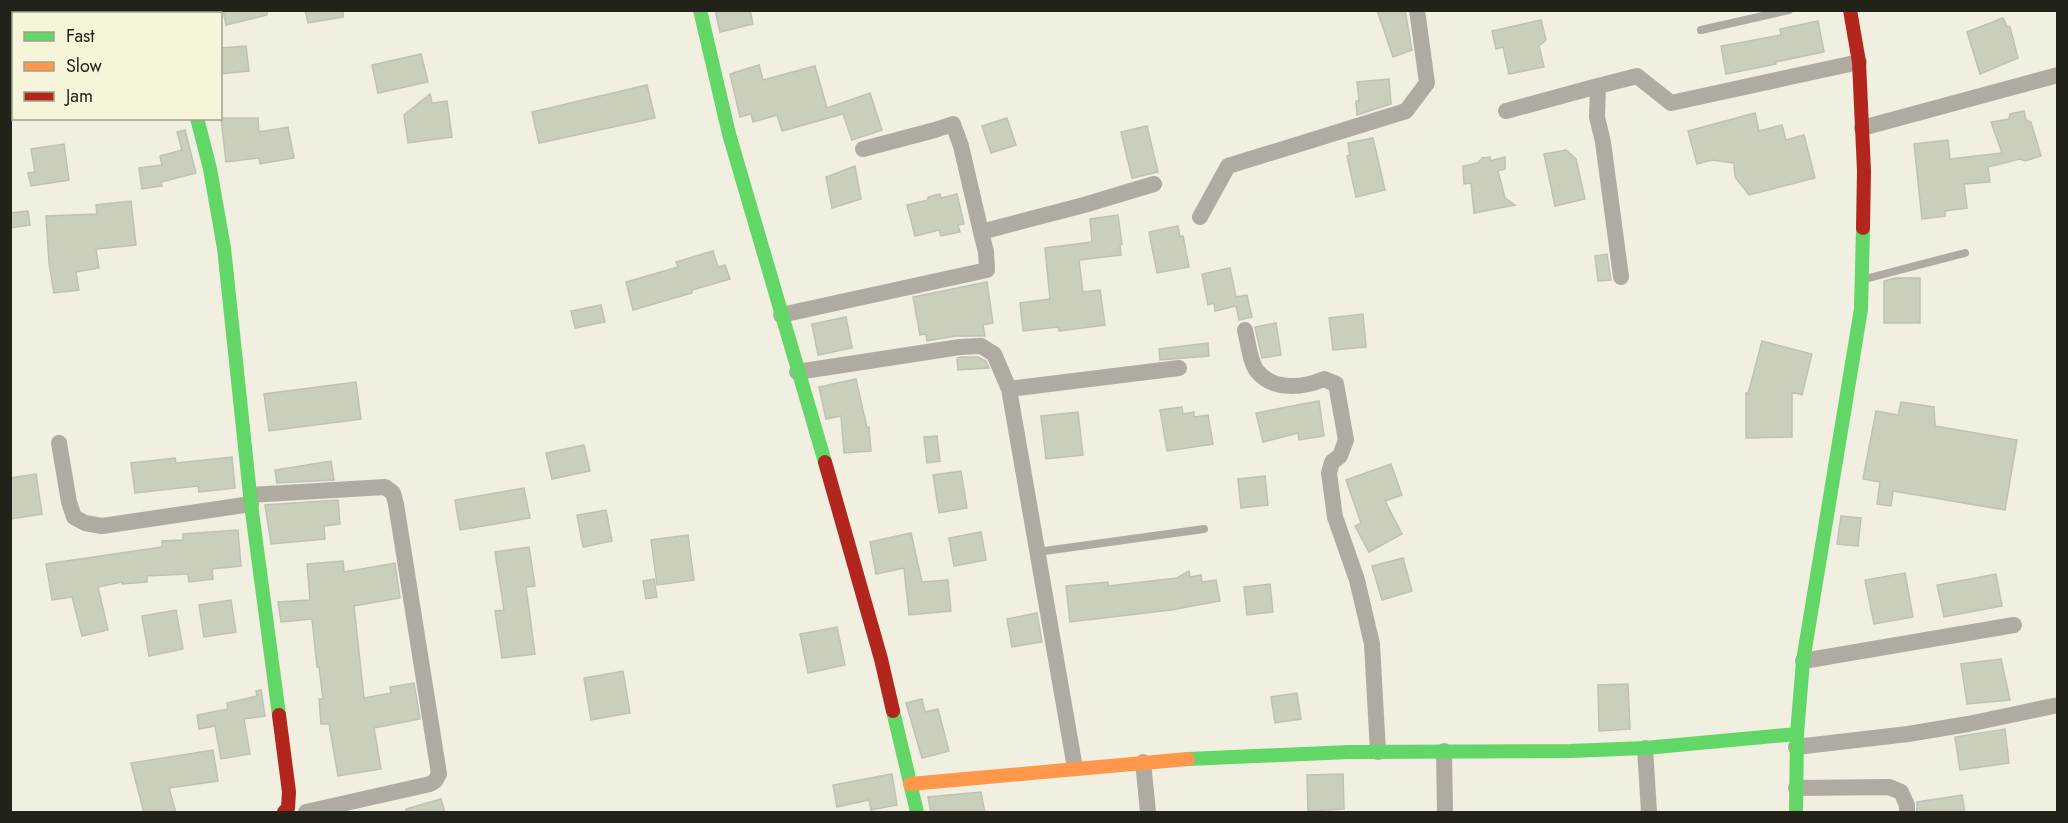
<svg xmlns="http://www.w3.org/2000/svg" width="2068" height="823" font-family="Jost,sans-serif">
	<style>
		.building { fill: #c9cfbb; stroke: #bfc1b6; stroke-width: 1.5 }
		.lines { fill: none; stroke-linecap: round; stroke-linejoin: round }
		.lane { stroke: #b0aba0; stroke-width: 8 }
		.street { stroke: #b0aba0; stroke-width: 16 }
		.fast { stroke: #63d668; stroke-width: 14 }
		.slow { stroke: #ff974d; stroke-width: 14 }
		.jam { stroke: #b3261e; stroke-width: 14 }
	</style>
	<rect width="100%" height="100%" fill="#f0efe0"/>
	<path class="building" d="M223,10H267V15L226,25Z
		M305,10H343V17L308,23Z
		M715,10H750L753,24L720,32Z
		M1377,10H1405L1412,50L1393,57Z
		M2003,18L2007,26L2010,27L2018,58L1980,74L1967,32Z
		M1541,20L1546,40L1539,46L1544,67L1509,74L1503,47L1496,49L1492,31Z
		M1818,21L1824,52L1775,62L1776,64L1726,74L1721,46L1781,35L1780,29Z
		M246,46L249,71L220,74V48Z
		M421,54L428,82L378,93L372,65Z
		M759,65L763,80L815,66L827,108L870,93L882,130L852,140L843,114L782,131L777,115L753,122L751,114L740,117L730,74Z
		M1389,79L1391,104L1357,115L1356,101H1359L1357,82Z
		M647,85L655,118L539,143L532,112Z
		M430,94L432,103L447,101L452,137L408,143L404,115Z
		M2024,111L2026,120L2031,122L2041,156L2025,161L2020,159L1988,167L1990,182L1964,184L1967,208L1945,211V216L1922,219L1914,144L1948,140L1950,159L2002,153L1991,122L2009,119L2010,114Z
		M1755,113L1759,131L1782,125L1786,140L1804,135L1815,178L1749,195L1735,177L1734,163L1712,160L1697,164L1688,131Z
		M221,118H258L259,132L288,127L294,158L260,164L259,158L226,162Z
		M1007,118L1016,145L991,153L982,126Z
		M1147,126L1158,172L1132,178L1121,132Z
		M185,130L196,173L161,182L162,186L142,189L139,168L162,165L160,156L182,150L177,132Z
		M1373,138L1385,190L1356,197L1347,156L1350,155L1348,143Z
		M64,144L69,180L31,186L28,173L35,172L31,149Z
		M1566,150L1576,159L1585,199L1555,206L1544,154Z
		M1490,157V161L1505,157V169L1498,171L1505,198L1515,205L1474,213L1471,183L1464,184L1463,166L1478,163L1482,158Z
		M855,166L861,199L832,208L826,177Z
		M940,194L941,198L957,194L964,224L958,225L960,232L941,236L939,230L915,236L907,205L928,200V197Z
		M131,201L136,245L96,249L99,268L76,272L79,290L54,293L49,263L46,216L97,214L96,205Z
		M28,211L30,225L10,228V213Z
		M1118,215L1122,244L1120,245L1121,255L1079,260L1083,292L1100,290L1105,325L1059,331L1058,327L1023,331L1020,303L1050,299L1045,248L1092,242L1090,219Z
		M1178,226L1180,237L1183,236L1189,267L1157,273L1149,232Z
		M713,251L718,267L725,265L730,279L692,290V293L633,310L626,282L678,267L676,262Z
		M1607,254L1611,280L1598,281L1595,256Z
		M1230,268L1236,297L1247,295L1252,317L1239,320L1236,306L1215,311L1214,303L1208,305L1202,274Z
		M1895,278H1920V323H1884V281Z
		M987,282L993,323L983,325L985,336H956L927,341L926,334L920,335L913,297Z
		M601,305L605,322L575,328L571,311Z
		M1363,314L1366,347L1333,350L1329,318Z
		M846,317L852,348L818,355L812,324Z
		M1276,323L1281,355L1262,358L1255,327Z
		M1762,341L1812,354L1802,395L1792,392V437L1746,438V393L1748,394Z
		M1208,343L1209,356L1160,360L1159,349Z
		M961,357H978L986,361L989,368L958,370L957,358Z
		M856,379L867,428L869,427L871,451L844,453L841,416L826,419L819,387Z
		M356,382L361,419L269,431L264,394Z
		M1319,401L1324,436L1299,440L1298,433L1263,442L1256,413Z
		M1901,402L1934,407L1935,426L2017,440L2005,510L1893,491L1891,506L1877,504L1880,482L1863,479L1876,411L1898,415Z
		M1182,407L1183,414L1194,412V417L1208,415L1213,444L1167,451L1160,410Z
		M1078,412L1083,455L1046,459L1041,416Z
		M937,436L940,461L927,463L924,437Z
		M584,445L590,471L552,479L546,453Z
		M232,457L235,488L199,492L198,486L135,493L131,463L175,458L176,463Z
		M331,461L334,480L277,483L275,470Z
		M1391,464L1402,495L1385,501L1402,534L1369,552L1355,526L1361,523L1346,480Z
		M961,471L967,508L939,513L933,475Z
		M36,474L42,514L10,519V478Z
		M1265,476L1268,505L1241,508L1238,479Z
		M524,488L530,518L460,530L455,500Z
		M338,500L340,524L324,526L325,539L271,544L265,505Z
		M606,510L612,541L583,547L577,515Z
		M1841,516L1861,518L1858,546L1837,544Z
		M238,530L241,566L212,569L213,579L189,582L188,574L147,576V582L122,584V582L98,587L108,630L82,636L72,597L52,600L46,564L162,547V541L183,540V534Z
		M981,532L986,560L954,566L949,538Z
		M911,533L922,582L948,580L951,611L909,615L904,568L876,574L870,542Z
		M688,535L694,580L657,585L651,540Z
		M529,547L535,586L526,587L535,654L502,658L495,611L504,610L495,552Z
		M1403,558L1412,591L1382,600L1372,566Z
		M343,561L344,572L395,563L400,598L354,606L364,698L391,693L390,687L414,683L420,719L374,728L381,769L338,776L329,724H321L319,699H323L319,667H317L312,619L281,622L278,602L310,600L307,564Z
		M1189,571L1190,577L1201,575L1202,582L1216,580L1220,601L1171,610L1070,622L1066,586L1108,582V586L1177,578Z
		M1905,573L1913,617L1874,624L1865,580Z
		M1996,574L2002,606L1944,617L1937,585Z
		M654,579L657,597L646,599L643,581Z
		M1270,584L1273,612L1247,615L1244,587Z
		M231,600L236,632L204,637L199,605Z
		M176,610L183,649L149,656L142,616Z
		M1037,613L1042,642L1012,647L1007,619Z
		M837,627L845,665L808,673L800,634Z
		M2001,659L2010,700L1967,704L1961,664Z
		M623,671L630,713L591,720L584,678Z
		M1628,684L1630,729L1599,731L1598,685Z
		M261,690L265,716L244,719L250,754L221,759L215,726L199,729L197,715L228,709L227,703L257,696L256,691Z
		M1297,693L1301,719L1275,723L1271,697Z
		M922,699L925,712L938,709L949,751L922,758L906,703Z
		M2005,729L2009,763L1960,770L1955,737Z
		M213,750L218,781L169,788L176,813H144L131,763Z
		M892,774L897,805L871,810L869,800L837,807L833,785Z
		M1343,774L1344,809L1308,811L1307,775Z
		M981,792L985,813H931L928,797Z
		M1962,795L1965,813H1917V802Z
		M441,799L445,813H406V809Z"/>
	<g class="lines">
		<path class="lane" d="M1701,30L1789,10
			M1865,279L1965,253
			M1037,552L1204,529"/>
		<path class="street" d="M10,66L14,65
			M1506,111L1598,86
			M1862,128L2058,75
			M863,149L935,130L953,124L961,146L981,232
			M1200,217L1228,166L1406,111L1427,83L1417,10
			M1621,277L1603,142L1597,117L1598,86L1637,76L1671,103L1859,62
			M781,315L987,270L986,252L981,232L1084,205L1154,184
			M1245,330C1248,342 1250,362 1257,371C1273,391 1303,388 1324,379L1336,384L1346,440L1340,456L1332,462L1329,473L1335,517L1357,580L1372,644L1378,752
			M797,372L960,347L981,346L994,354L1009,389L1075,768
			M1009,389L1179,368
			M59,443L69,502L74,517L85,523L102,526L251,504
			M251,495L385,487L393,493L396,504L439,774L435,781L430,784L306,812
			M1803,661L2014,625
			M1796,747L1908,734L1968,724L2058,705
			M1645,748L1649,812
			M1444,751L1445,812
			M1143,762L1148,812
			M1796,788L1889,787L1901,792L1907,805V812"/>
		<path class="fast" d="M167,10L168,14
			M700,10L729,134L825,462
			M197,118L210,169L224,248L251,504L279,715
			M893,711L917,812
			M1188,759L1349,752L1570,751L1645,748L1797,734
			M1796,812L1797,734L1803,661L1861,309L1863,228"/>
		<path class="slow" d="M910,784L1188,759"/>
		<path class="jam" d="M1850,10L1859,62L1864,171L1863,228
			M825,462L881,659L893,711
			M279,715L289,792L288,808L284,812"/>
	</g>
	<rect width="2068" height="823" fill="none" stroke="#232218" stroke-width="24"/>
	<rect x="12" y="12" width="210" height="108" fill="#f7f5d9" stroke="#a2a18c" stroke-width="1.5"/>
	<rect x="24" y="32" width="30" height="9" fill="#63d668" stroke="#a2a18c" stroke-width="1.5"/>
	<text x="66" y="42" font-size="18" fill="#232218">Fast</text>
	<rect x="24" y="62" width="30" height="9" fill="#ff974d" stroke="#a2a18c" stroke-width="1.5"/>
	<text x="66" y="72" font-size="18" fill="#232218">Slow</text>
	<rect x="24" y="92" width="30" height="9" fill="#b3261e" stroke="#a2a18c" stroke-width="1.5"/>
	<text x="66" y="102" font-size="18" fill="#232218">Jam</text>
</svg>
